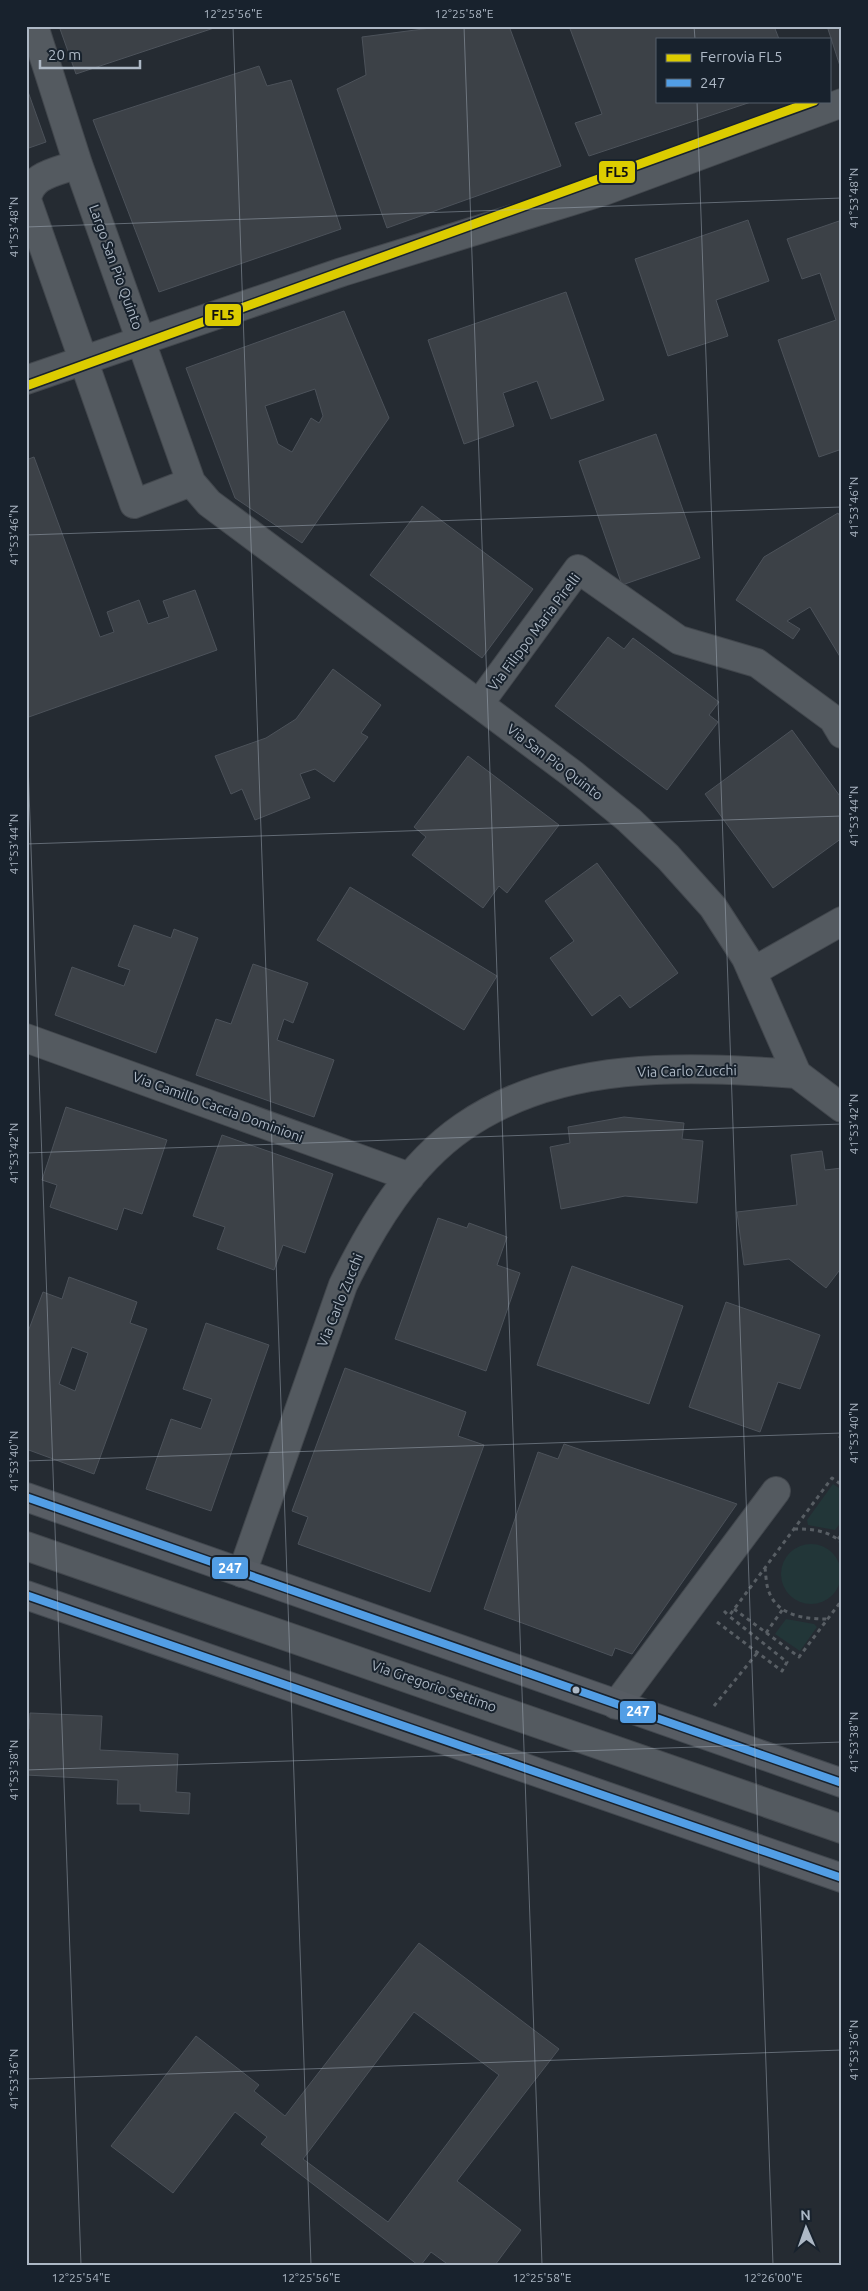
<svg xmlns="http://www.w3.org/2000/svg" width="868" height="2291" font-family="Ubuntu,sans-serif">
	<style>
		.green { fill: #223638 }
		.building { fill: #3c4147; stroke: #4c525a; fill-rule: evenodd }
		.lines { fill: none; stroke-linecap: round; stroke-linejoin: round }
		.minor-casing { stroke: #42474d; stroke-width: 30 }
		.major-casing { stroke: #42484f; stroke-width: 30 }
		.path { stroke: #585e64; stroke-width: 3; stroke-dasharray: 4 4; stroke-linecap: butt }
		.minor { stroke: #545a60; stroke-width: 28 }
		.major { stroke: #575c63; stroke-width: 28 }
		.bus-1-casing { stroke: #18222d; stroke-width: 11 }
		.bus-1 { stroke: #529ee5; stroke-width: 8 }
		.rail-1-casing { stroke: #18222d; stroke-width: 12 }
		.rail-1 { stroke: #dccc00; stroke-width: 9 }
		.ticks { fill: none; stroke: #adb8c5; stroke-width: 1; stroke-opacity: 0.45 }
		.bus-dot { fill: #adb8c5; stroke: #18222d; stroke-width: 2 }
		.labels { text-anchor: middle; stroke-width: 4; stroke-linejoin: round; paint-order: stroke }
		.street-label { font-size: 14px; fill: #adb8c5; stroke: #18222d }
		.line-badge { stroke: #18222d; stroke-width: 2 }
		.badge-label { font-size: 14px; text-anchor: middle; font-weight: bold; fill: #fff }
		.pale-badge-label { font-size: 14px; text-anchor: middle; font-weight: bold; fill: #111 }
		.neatline { fill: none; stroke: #adb8c5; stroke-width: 2 }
		.ticks-label { font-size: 12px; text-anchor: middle; fill: #adb8c5 }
	</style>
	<rect width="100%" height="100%" fill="#252b32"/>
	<path class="green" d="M833,1484L842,1490V1521L835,1530L808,1525L807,1520Z
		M781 1574a30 30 0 1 1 60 0a30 30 0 1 1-60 0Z
		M786,1619L814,1624L817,1627L800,1651L775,1634Z"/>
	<path class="building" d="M59,26H220L76,74Z
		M446,26H509L561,166L387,228L337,89L366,75L362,37Z
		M569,26H774L779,39H657V101H754L589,156L575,123L602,114Z
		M827,26H842V66H840Z
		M259,66L267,86L291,80L341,229L159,292L93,120Z
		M26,86L46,142L26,149Z
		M748,220L769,281L716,300L728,336L668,356L635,259Z
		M842,220V449L819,457L778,340L836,320L820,273L802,279L787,239Z
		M566,292L604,400L551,419L537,381L503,393L514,426L464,444L428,340Z
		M344,311L389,418L302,543L235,498L186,368ZM315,389L323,416L319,423L311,418L292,452L278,444L265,406Z
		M656,434L700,558L622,585L579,461Z
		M34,457L100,637L114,632L107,612L139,600L148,624L169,617L163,601L195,590L217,650L26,718V460Z
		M422,506L533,589L482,658L370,575Z
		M838,513L842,520V660L810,607L787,621L800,629L793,639L736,600L764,557Z
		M608,637L624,649L633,638L719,702L709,715L718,722L667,790L555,706Z
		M333,669L381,705L361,733L368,737L334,782L315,769L300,774L310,798L255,820L242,789L231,794L215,756L266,738L296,719Z
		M792,730L842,799V838L773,888L705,794Z
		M468,756L559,825L507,893L499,886L483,908L412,855L426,837L414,827Z
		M597,863L678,973L630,1008L620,995L592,1016L550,958L574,941L545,901Z
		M350,887L497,976L464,1030L317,940Z
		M134,925L171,938L174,929L198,938L156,1053L55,1015L72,967L124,986L130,970L118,966Z
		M253,964L308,983L293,1023L284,1019L277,1040L334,1060L314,1117L196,1075L216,1019L231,1024Z
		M66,1107L167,1140L142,1214L124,1208L117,1230L50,1207L57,1185L42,1180Z
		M624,1117L684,1123L682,1139L703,1141L697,1203L625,1196L561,1209L550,1147L570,1143L568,1127Z
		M222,1135L333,1174L305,1253L283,1245L274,1270L217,1249L225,1227L193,1216Z
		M822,1151L825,1170L842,1168V1267L826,1288L789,1259L744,1265L737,1212L797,1205L791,1155Z
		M438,1218L467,1228L469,1223L507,1237L497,1265L520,1273L486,1371L395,1339Z
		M572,1266L683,1306L649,1404L537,1365Z
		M69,1277L137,1302L130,1323L147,1329L94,1474L26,1449V1337L43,1292L62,1299ZM72,1347L88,1353L75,1391L59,1384Z
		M726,1302L820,1335L800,1389L778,1382L760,1432L689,1407Z
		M206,1323L269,1345L211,1511L146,1489L171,1419L201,1429L212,1399L183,1389Z
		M345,1368L466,1412L458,1436L484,1445L430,1592L298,1544L308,1517L292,1511Z
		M564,1444L737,1504L632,1654L615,1648L612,1656L484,1609L538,1452L558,1459Z
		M30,1713L102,1716L100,1750L178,1754L176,1792L190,1793L189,1814L140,1811V1804H117L118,1780L26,1775V1729H29Z
		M419,1943L559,2049L457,2181L521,2230L495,2265H444L446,2263L431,2252L421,2265H418L261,2144L267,2137L235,2112L173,2193L111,2146L196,2036L259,2085L254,2091L285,2116ZM414,2012L499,2075L388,2222L303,2159Z"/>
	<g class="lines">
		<g class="minor-casing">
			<path id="minor" d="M34,26L78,164L191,482L209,503L574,775L629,820L668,857L713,907L746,958L797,1074L842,1108
				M78,164C57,172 30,174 27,200L134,504L191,482
				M26,380L342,272L604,191L842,103
				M479,704L578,569L679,640L757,663L833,719L842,734
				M752,972L842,921
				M26,1038L410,1177
				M26,1546L842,1829
				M242,1573L343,1285C372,1226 408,1165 463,1127C560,1060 684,1066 797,1074
				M616,1705L776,1491"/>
		</g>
		<g class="major-casing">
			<path id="major" d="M26,1497L842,1783
				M26,1595L842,1878"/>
		</g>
		<path class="path" d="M842,1434L840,1437L842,1439
			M794,1529C812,1529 828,1530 842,1543
			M838,1539L842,1534
			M765,1568C766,1575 766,1585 769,1592C778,1616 805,1619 827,1619
			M734,1609L799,1657L842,1600
			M724,1611L729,1616
			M717,1622L782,1671L787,1662L729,1616L832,1478L842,1485
			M766,1633L783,1609
			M714,1706L758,1652"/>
		<use href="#minor" class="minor"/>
		<use href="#major" class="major"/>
		<g class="bus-1-casing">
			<path id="bus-1" d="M26,1497L842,1783
				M26,1595L842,1878"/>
		</g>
		<use href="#bus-1" class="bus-1"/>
		<g class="rail-1-casing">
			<path id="rail-1" d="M26,386L814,101"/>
		</g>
		<use href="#rail-1" class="rail-1"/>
	</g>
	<path class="ticks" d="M233,26L311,2265M464,26L542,2265M694,26L695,39M697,101L773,2265M26,227L842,198M26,535L842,507M26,706L81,2265M26,844L842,816M26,1153L842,1124M26,1461L842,1433M26,1770L842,1742M26,2079L842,2050"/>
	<circle class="bus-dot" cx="576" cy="1690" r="4.5"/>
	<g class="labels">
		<g class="street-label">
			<text transform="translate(116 267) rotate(70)" y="5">Largo San Pio Quinto</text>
			<text transform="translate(534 632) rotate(-53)" y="5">Via Filippo Maria Pirelli</text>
			<text transform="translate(555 762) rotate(37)" y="5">Via San Pio Quinto</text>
			<text transform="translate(687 1071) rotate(-1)" y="5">Via Carlo Zucchi</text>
			<text transform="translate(218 1107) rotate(20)" y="5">Via Camillo Caccia Dominioni</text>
			<text transform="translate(340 1300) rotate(-68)" y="5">Via Carlo Zucchi</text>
			<text transform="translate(434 1686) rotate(19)" y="5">Via Gregorio Settimo</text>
		</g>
	</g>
	<g class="line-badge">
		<rect x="598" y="160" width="38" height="24" rx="5" fill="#dccc00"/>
		<rect x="204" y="303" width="38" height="24" rx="5" fill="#dccc00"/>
		<rect x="211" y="1556" width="38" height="24" rx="5" fill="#529ee5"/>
		<rect x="619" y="1700" width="38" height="24" rx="5" fill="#529ee5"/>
	</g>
	<g class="badge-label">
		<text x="230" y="1573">247</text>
		<text x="638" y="1716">247</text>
	</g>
	<g class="pale-badge-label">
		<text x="617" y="177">FL5</text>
		<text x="223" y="320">FL5</text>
	</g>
	<rect width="868" height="2291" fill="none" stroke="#18222d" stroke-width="55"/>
	<rect x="656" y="38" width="175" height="65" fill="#18222d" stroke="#545e6a"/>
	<rect x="666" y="54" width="25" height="8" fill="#dccc00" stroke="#545e6a"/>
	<text x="700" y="62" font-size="15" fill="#adb8c5">Ferrovia FL5</text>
	<rect x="666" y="79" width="25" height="8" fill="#529ee5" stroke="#545e6a"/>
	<text x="700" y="88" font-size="15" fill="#adb8c5">247</text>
	<g transform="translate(806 2228) rotate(358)" stroke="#18222d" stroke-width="4" paint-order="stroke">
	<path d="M0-4L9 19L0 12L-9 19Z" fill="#adb8c5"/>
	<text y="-8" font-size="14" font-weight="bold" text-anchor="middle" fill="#adb8c5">N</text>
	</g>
	<path d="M40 60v8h100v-8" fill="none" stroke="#adb8c5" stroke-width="2.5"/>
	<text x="48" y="60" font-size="15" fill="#adb8c5" stroke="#18222d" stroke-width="4" paint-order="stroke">20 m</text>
	<rect x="28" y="28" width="812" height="2236" class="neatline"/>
	<g class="ticks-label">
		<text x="233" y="18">12°25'56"E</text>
		<text x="464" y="18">12°25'58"E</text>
		<text transform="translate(854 198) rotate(-90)" y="4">41°53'48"N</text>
		<text transform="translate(14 227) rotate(-90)" y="4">41°53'48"N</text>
		<text transform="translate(854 507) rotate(-90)" y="4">41°53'46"N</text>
		<text transform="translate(14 535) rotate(-90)" y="4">41°53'46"N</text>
		<text transform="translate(854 816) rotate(-90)" y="4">41°53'44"N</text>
		<text transform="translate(14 844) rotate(-90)" y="4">41°53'44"N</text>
		<text transform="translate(854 1124) rotate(-90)" y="4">41°53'42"N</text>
		<text transform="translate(14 1153) rotate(-90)" y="4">41°53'42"N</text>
		<text transform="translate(854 1433) rotate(-90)" y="4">41°53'40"N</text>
		<text transform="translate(14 1461) rotate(-90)" y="4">41°53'40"N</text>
		<text transform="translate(854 1742) rotate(-90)" y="4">41°53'38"N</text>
		<text transform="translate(14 1770) rotate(-90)" y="4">41°53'38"N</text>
		<text transform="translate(854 2050) rotate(-90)" y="4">41°53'36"N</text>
		<text transform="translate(14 2079) rotate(-90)" y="4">41°53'36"N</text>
		<text x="81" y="2282">12°25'54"E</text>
		<text x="311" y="2282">12°25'56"E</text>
		<text x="542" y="2282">12°25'58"E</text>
		<text x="773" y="2282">12°26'00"E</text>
	</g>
</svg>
